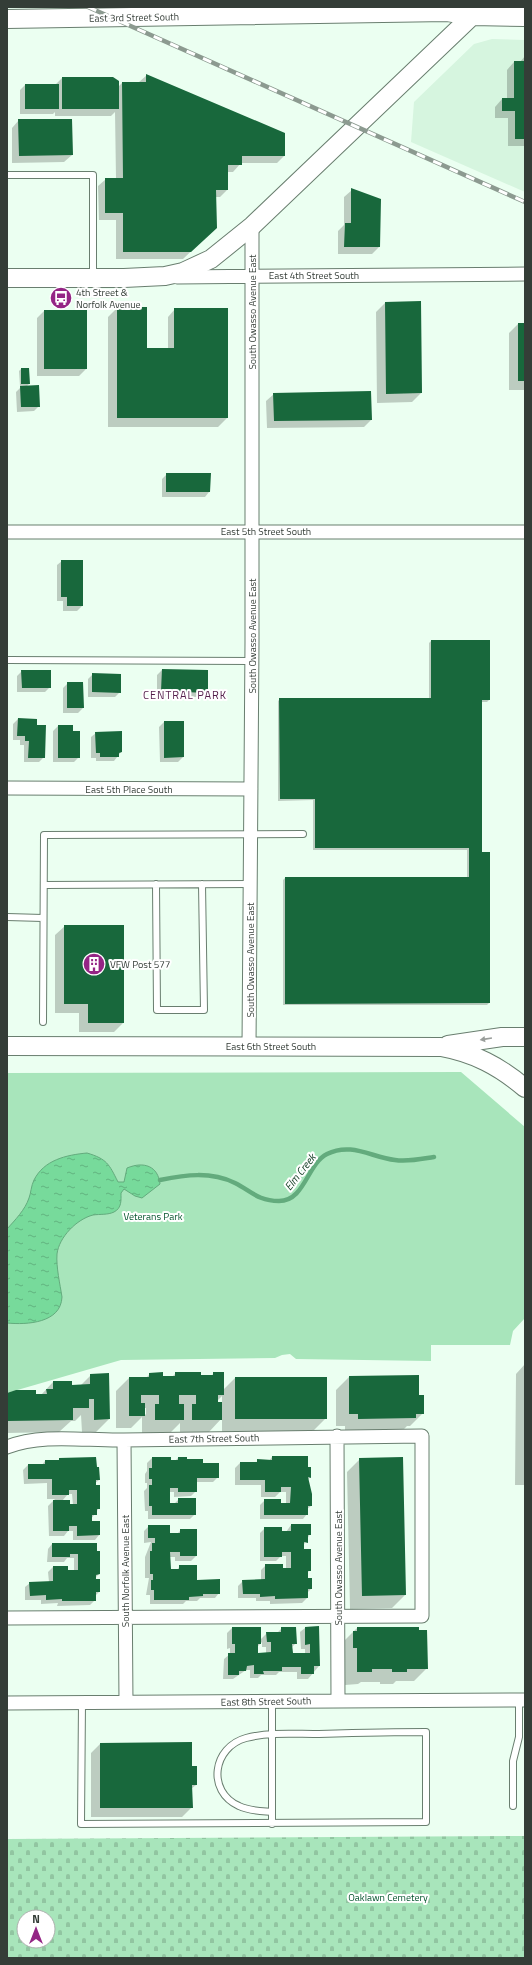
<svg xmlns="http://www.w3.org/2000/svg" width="532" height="1965" font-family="'Titillium Web',sans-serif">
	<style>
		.built { fill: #d6f5df }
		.green { fill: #a8e5bb }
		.cemetery { fill: url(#cemetery-stones); fill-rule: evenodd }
		.water { fill: url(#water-ripples); stroke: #63ab7d }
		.shadow { fill: #0003; fill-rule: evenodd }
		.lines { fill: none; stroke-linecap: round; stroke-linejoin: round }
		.stream { stroke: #63ab7d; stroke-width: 4.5 }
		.building { fill: #18683c }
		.lane-casing { stroke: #697e6f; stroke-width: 8 }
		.street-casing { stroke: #697e6f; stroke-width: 15 }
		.secondary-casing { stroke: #697e6f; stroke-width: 20 }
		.lane { stroke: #fff; stroke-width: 6 }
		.street { stroke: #fff; stroke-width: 13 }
		.secondary { stroke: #fff; stroke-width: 18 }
		.rail-casing { stroke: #8c9a90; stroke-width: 4.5 }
		.rail { stroke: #fff; stroke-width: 3; stroke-dasharray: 9; stroke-linecap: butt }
		.oneway { fill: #9a9e9b }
		.labels { text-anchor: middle; stroke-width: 4; stroke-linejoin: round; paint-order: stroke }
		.street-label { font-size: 10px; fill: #343d37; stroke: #fff }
		.poi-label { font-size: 10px; fill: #343d37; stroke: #fff; text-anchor: start }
		.park-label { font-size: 10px; fill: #03532c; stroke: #fff }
		.neighbourhood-label { font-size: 11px; letter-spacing: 1px; fill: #541e4b; stroke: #fff }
		.water-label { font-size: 11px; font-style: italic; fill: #113b22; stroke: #fff }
	</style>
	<defs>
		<pattern id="cemetery-stones" width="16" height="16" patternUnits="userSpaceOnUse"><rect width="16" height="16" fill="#a8e5bb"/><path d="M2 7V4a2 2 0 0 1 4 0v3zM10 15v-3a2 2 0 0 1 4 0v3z" fill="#91c5a1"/></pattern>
		<pattern id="water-ripples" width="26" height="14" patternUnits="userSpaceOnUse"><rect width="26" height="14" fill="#77da9b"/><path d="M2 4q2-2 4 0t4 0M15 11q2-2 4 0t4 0" fill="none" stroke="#62b27f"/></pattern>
	</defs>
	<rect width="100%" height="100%" fill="#ebfff1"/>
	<path class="built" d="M492,39L525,40V192L411,142L414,102L474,44Z"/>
	<path class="green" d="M461,1072L525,1127V1318L513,1331L510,1345H431V1361L296,1359L290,1354L282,1355L275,1358L121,1360L7,1393V1073Z"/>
	<path class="cemetery" d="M525,1836V1958H7V1839ZM24,1917H48V1941H24Z"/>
	<path class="water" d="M87,1153C107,1159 109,1164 118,1182H124L127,1168C144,1161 158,1166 160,1184L142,1198L135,1196L124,1189L121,1193C121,1200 122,1208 114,1212C108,1215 100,1214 93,1215C77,1219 59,1237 57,1254C56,1267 60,1284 62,1297C61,1323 27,1325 7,1323V1229C15,1220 25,1210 29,1198C31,1193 31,1186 34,1180C44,1160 66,1155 87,1153Z"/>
	<path class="shadow" d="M525,56V146H508V118H495V107L502,99H507V70L514,62H520Z
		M147,75L284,156L277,163H241L233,172H227V190L220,197H215L208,235L183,259H116V220H99L98,186L106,179H116L115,112L111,116H55V112L53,114H20V90L25,85H55L62,78L118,87L122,83L139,82Z
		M19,120L72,155L64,162L12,163V128Z
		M352,190L379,247L372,254H338V231L344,225V197Z
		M385,303L421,393L412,402L377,403L376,312Z
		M117,308L146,349H168V317L175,309L227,418L218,427H108V317Z
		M44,311L86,369L79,376H37V318Z
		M518,324H525V390H509V333Z
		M21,369L29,384L26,387L39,406L34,411L17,412L16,392L22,386H20L19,371Z
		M274,394L371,420L364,427L267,428L266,401Z
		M167,474H210L209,492L205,497H162V479Z
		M62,561L82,606L77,611H63V601H57V565Z
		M431,641L489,700L487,702H481V853L489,1003L487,1005H283V880L285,878H467V850H313V800L278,801V701L280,699H429V643Z
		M162,670L207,671V692L202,697L157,696V675Z
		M22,671L50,687L45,692H17V676Z
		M93,674L120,692L115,697H88V679Z
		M68,683L83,708L78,713H63V688Z
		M18,719L36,726L44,757L39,762H24V745H20V740H13V724Z
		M164,722L183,757L178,762H160L159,727Z
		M58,726L72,732L79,757L74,762H53V731Z
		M96,733L121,752L114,761H96V758H91V737Z
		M65,926L123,1023L114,1032H79V1013H55V935Z
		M525,1364V1485H515L516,1374Z
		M176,1373L200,1376H211L214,1373L223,1390L235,1378L326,1418L313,1431L222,1432V1418L208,1433H180V1423L170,1433H142V1417L131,1428H116V1391L129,1378H146L150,1374L162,1377H172ZM222,1396V1403H217V1401ZM144,1408H146V1414L144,1416Z
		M91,1375L109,1419L96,1432H82L81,1415L75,1421H71L59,1432L7,1433V1394L41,1395L53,1382L80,1386Z
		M349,1377L418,1396L423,1413L410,1426H407L402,1431H345V1426H336V1390Z
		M272,1457L307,1468L310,1477L308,1480L311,1506L307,1509V1514L303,1519H260V1505L265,1500L286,1504V1492H280L275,1497H261V1485H235V1468L240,1463L269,1461Z
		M152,1458L175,1461L178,1458H186V1460L202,1464L218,1477L213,1482H196V1491L191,1496L174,1497V1492H169V1504H174L179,1499L195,1514L190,1519H148V1511H145L144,1491L147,1488V1483H145V1474L147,1471V1463Z
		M60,1459L99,1480L95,1483L99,1508L91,1519V1522L99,1535L95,1540H73V1531H68L64,1536H49L48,1506L55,1499H47V1483L24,1484L23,1470L28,1465H42L45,1461H57ZM68,1494H72L73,1505L62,1501Z
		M360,1459L405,1595L392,1608L350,1609L347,1472Z
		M291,1525L310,1534L303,1546L310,1570L307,1573V1579H311V1589L307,1593V1598L302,1603L270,1604V1601H256V1598H238V1586L243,1581L261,1580V1570L266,1565L286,1569V1556H281L276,1561H260V1533L265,1528L286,1532Z
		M149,1526L169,1534H177L181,1530L196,1556L191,1561H175V1557H169L170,1570H177L180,1566L196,1581L219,1593L215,1598H200L197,1601H186L183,1604H150V1595H146L149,1578H145V1557L151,1542L144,1543V1531Z
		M52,1544H96L99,1574L95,1578L99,1592L95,1596V1600L90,1605L57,1606L58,1603L41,1604V1600H25V1587L30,1583L49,1582L48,1572L53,1567L74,1571V1558H67L64,1562H47L48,1549Z
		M318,1627L319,1666L308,1679H297V1672H279L276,1675H261L258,1678H250V1670H246L233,1679H223L224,1659L230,1654V1648L227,1649V1633L232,1628H260V1640L267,1633H277L282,1628L296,1643L291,1648L292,1654H305V1649H301L300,1632L305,1628ZM262,1642V1647H266V1653L257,1654V1647Z
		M357,1628L427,1668L414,1681H396L393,1684H380V1682H361L358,1684L345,1685V1661H340V1645Z
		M100,1744L191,1767L196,1785L191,1789L192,1807L182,1817H91V1753Z"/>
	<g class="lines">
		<path class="stream" d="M160,1180C185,1175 210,1171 235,1183C251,1191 258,1201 279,1201C305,1201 307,1164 327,1154C351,1142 371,1157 395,1160C408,1162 421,1159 434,1157"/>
	</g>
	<path class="building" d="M514,61H525V139H515V111H502V98H514Z
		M146,74L285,133V156H242V165H228V190H216L217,228L191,252H123V213H105V178H123L122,82H146Z
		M62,77H113L119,81V109H62Z
		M25,84H59V109H25Z
		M18,119H72L73,155L19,156Z
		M351,188L381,199L380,247H344L345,223H351Z
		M421,301L422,393L386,394L385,302Z
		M117,307H147V348H174V308H228V418H117Z
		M44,310H87V369H44Z
		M518,323H525V381H518Z
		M21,368H29L30,384H21Z
		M39,385L40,407H21L20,386Z
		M371,391L372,420L274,421L273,393Z
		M166,473H211L210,492H166Z
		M61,560H83V606H67V597H61Z
		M431,640H490V700H482V852H490V1003L285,1004V877H469V848H315V799H280L279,698H431Z
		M162,669L208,670V693L161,691Z
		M21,670H51V688H22Z
		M92,673L121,674V693L92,692Z
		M67,682H83L84,708H67Z
		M18,718L37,719V725H46L45,758H28L29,741H25V736H17Z
		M164,721H184V757L164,758Z
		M58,725H73V731H80V758H58Z
		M122,731V752L119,753V757H100V753H96L95,732Z
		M64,925H124V1023H88V1004H64Z
		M163,1372V1376H175V1372H201V1375H213V1372H224V1395H218V1402H222V1420H192V1404H196V1395H179V1404H184V1420H155V1404H159V1395H141V1403H145V1416H129V1377H149V1373Z
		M109,1373L110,1419L94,1420V1399H89V1408H73V1420L7,1421V1393L16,1390H36V1394H47L46,1389H53V1381H72V1385L90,1384V1374Z
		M419,1375V1395H424V1414H416V1418L358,1419V1414H349V1376Z
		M235,1377H327V1419H235Z
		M272,1456H308V1467H311V1478L308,1477L312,1494V1506H308V1515H264V1499H281V1503H290L291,1487H281V1492H265V1480H240V1462H257V1459L272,1460Z
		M96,1457L97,1467H99L100,1480H96V1485H100V1509H97V1515H92V1521H100V1535L77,1536V1526H69V1531H53V1500H70V1504H77V1490H69V1495H52V1479H28V1464H45V1460H59V1458Z
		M152,1457H171V1460H178V1457H187V1459H203V1463H219V1478H197V1492H178V1488H170V1503H178V1498H196V1515H152V1506H149V1485H152V1479H149V1468H152Z
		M403,1457L406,1595L362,1596L359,1458Z
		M291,1524H311V1535H308V1543L304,1542V1549H311V1571H308V1578H312V1589H308V1598L275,1599V1596L260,1597V1594H243L242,1580L265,1579V1564H283V1568H291V1552H282V1557H264V1527H282V1531H291Z
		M148,1525H170V1533H180V1529H197V1556H180V1552H170L171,1569H179V1565H197V1580L220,1579V1594H203V1596L189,1597V1600H154V1590H151V1580H153V1574H150V1551H152V1543H155V1538H148Z
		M52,1543H97V1551H100V1574L96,1575V1579H100V1592H96V1601H62V1599L46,1600V1595L30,1596L29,1582L53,1581V1566H68V1570H78V1554H70V1557H52Z
		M319,1626L320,1666H314V1674H301V1667H282V1671H263L264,1674H254V1665L247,1666L246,1671H239V1675H228V1653H235V1644H232V1627H261V1644H258V1653L271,1652V1642H267L266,1632H281V1627H296L297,1644H292L293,1653H310V1644L305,1645V1627Z
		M357,1627H419V1630H427L428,1669H407V1672H392V1669H372V1672H357V1648H353V1631H357Z
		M192,1742V1766H197V1785H192L193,1808H100V1743Z"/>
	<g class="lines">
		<g class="lane-casing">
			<path id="lane" d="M7,175H93V277
				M7,660L252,661
				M156,884L157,1010H204L202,884
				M44,885L250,884
				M7,917L43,918
				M43,1022L44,835L303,834
				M82,1702L81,1824L426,1822V1732C389,1732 353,1733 316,1734C293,1734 269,1732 246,1738C213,1747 206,1791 239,1806C249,1811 261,1811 272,1812
				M513,1806V1761L519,1737V1700
				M272,1824V1701"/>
		</g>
		<g class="street-casing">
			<path id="street" d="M177,277L525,274
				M7,532H525
				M7,788L251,789
				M249,1046L252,642V226
				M337,1436L338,1700
				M124,1440L126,1702
				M7,1447C43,1433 86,1441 124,1440C224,1438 323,1437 422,1436V1616L7,1618
				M7,1703L525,1700"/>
		</g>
		<g class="secondary-casing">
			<path id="secondary" d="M7,19L447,12L472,16L525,17
				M7,278H124L165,276L183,272L211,259L252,226L472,16
				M448,1045L502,1037H525
				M7,1046L441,1047C474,1053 499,1066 525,1088"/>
		</g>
		<use href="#lane" class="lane"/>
		<use href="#street" class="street"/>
		<use href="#secondary" class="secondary"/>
		<g class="rail-casing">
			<path id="rail" d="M88,7L525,202"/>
		</g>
		<use href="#rail" class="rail"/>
	</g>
	<defs><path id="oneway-solid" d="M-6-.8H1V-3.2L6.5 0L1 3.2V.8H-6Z"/></defs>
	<use class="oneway" href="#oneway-solid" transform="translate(486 1039) rotate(171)"/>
	<defs>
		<g id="bus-disc" transform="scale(1.15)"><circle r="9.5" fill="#942585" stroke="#fff"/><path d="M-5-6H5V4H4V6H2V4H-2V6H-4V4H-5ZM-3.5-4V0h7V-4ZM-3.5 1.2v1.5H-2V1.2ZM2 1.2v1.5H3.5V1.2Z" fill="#fff"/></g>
		<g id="building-disc" transform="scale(1.15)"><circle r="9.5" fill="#942585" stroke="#fff"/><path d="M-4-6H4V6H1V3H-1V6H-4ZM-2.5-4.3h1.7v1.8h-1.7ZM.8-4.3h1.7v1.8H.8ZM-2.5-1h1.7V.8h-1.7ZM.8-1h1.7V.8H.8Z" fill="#fff"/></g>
	</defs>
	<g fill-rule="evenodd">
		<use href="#bus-disc" x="61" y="298"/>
		<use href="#building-disc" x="94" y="964"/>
	</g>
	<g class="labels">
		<g class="street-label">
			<text transform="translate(134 17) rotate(-1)" y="4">East 3rd Street South</text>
			<text x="314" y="279">East 4th Street South</text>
			<text transform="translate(252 312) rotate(-90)" y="4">South Owasso Avenue East</text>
			<text x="266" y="535">East 5th Street South</text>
			<text transform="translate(252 636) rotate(-90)" y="4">South Owasso Avenue East</text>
			<text x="129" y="793">East 5th Place South</text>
			<text transform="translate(250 960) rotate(-90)" y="4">South Owasso Avenue East</text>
			<text x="271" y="1050">East 6th Street South</text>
			<text transform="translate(214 1438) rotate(-1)" y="4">East 7th Street South</text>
			<text transform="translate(338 1568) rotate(-90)" y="4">South Owasso Avenue East</text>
			<text transform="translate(125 1571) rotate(-90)" y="4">South Norfolk Avenue East</text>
			<text transform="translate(266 1701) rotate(-1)" y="4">East 8th Street South</text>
		</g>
		<g class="poi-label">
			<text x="76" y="296">4th Street &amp;<tspan x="76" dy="12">Norfolk Avenue</tspan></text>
			<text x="110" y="968">VFW Post 577</text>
		</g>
		<g class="park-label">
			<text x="153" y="1220">Veterans Park</text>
			<text x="388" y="1901">Oaklawn Cemetery</text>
		</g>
		<g class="neighbourhood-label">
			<text x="185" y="699">CENTRAL PARK</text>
		</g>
		<g class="water-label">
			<text transform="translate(300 1172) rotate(-52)" y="4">Elm Creek</text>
		</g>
	</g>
	<rect width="532" height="1965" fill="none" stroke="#343d37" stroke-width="16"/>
	<g transform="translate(36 1929)"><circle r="19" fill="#ffffff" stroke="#aeb1af"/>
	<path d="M0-3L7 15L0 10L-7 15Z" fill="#942585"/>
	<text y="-6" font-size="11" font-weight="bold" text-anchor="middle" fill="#343d37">N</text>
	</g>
</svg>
